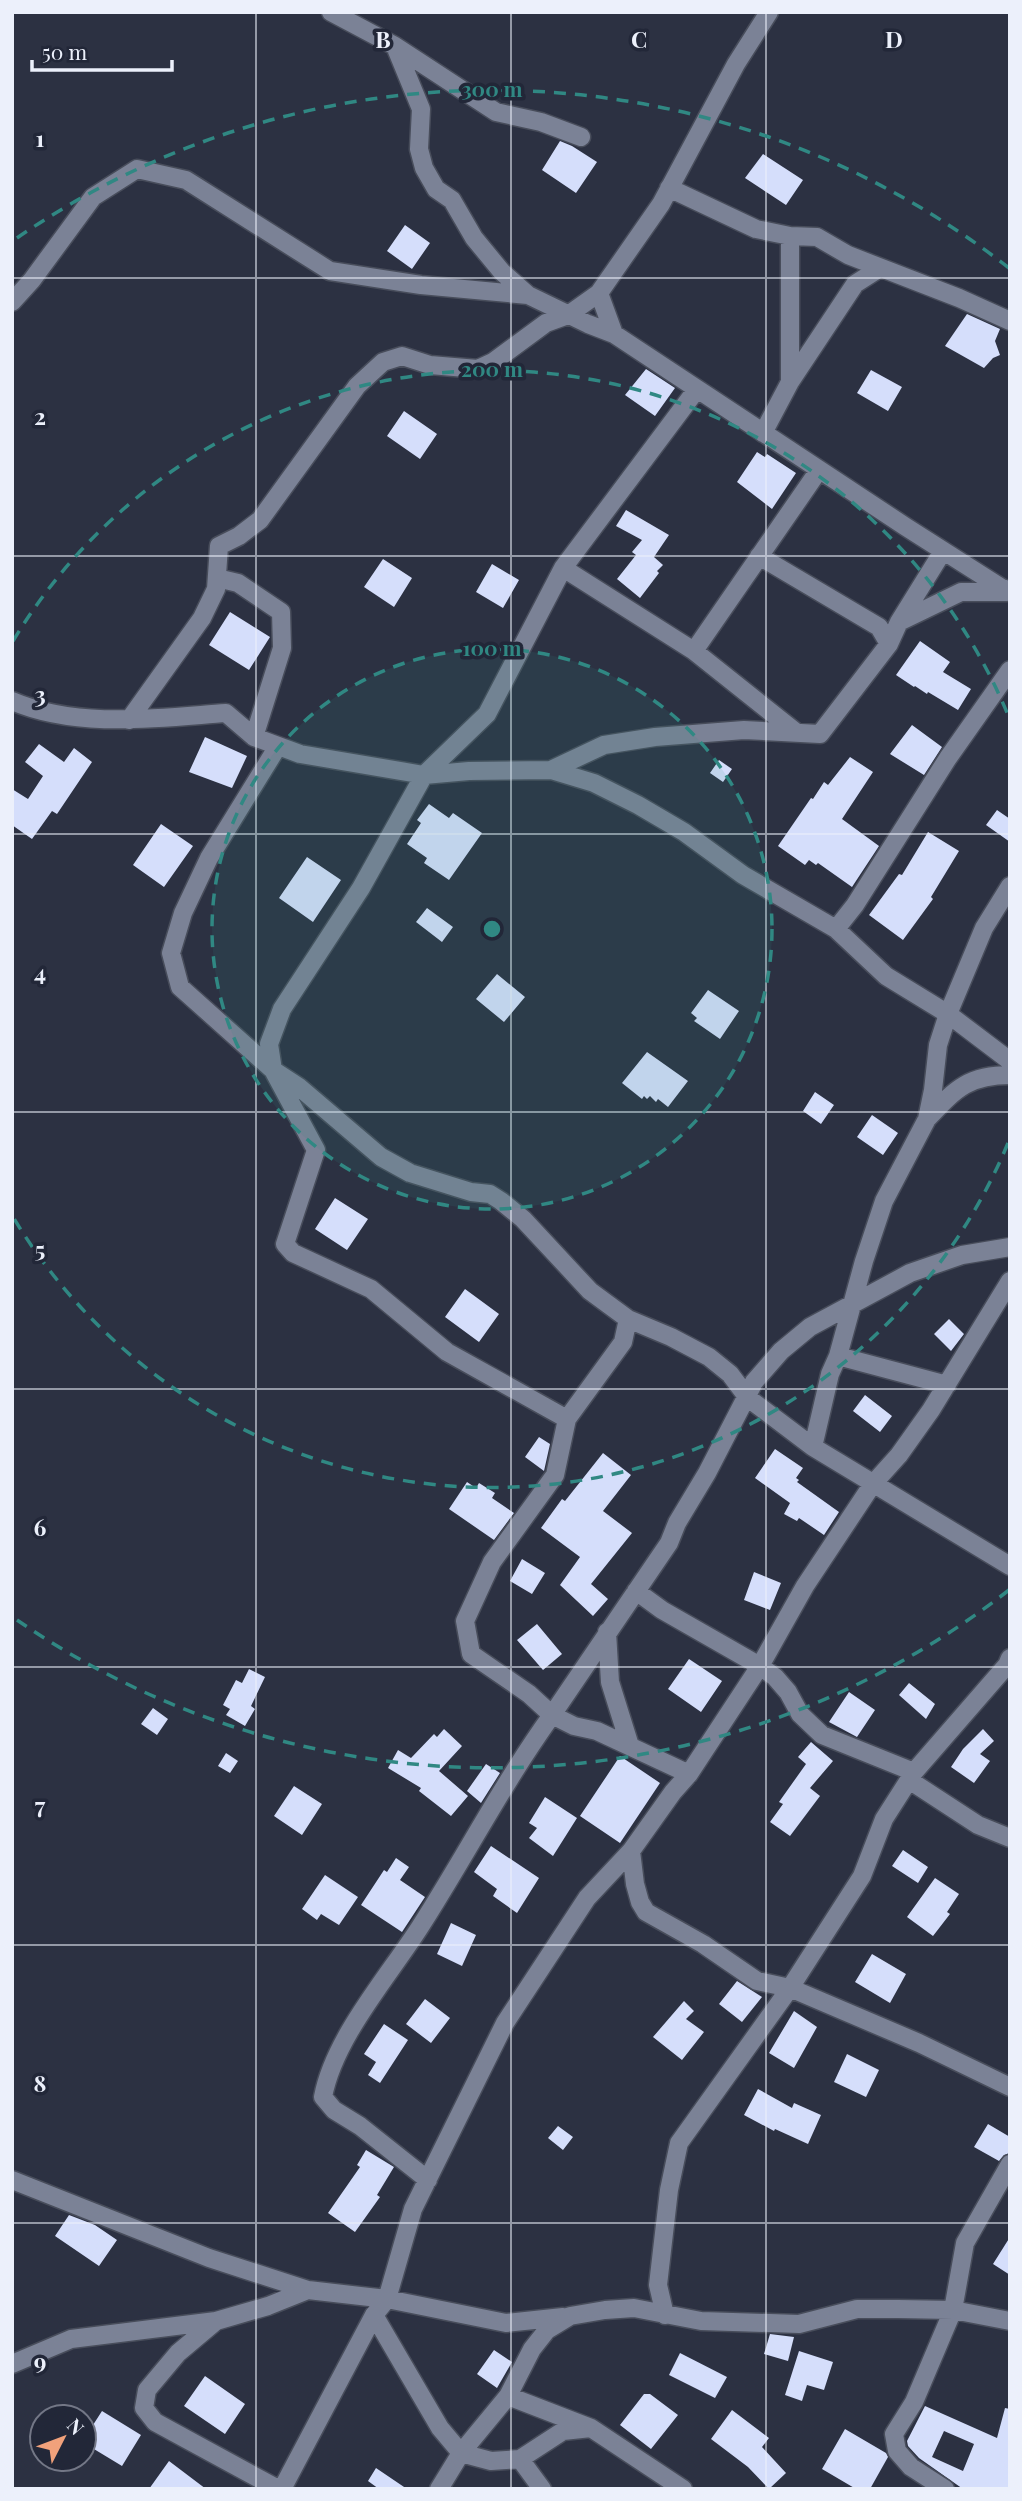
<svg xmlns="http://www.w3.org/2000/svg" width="1022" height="2501" font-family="'Playfair Display',serif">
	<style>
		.building { fill: #d5defb; fill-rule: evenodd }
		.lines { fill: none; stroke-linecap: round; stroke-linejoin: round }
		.minor-casing { stroke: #484d5b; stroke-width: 21 }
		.minor { stroke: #7b8296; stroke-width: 18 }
		.grid { fill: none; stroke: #ecf0fb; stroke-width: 2; stroke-opacity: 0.55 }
		.ring { fill: none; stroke: #308883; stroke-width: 3.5; stroke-dasharray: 12 9 }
		.grid-label { font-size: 23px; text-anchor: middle; font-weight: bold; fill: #ecf0fb; stroke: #222738; stroke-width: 7; stroke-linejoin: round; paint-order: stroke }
		.centre { fill: #308883; stroke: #222738; stroke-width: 3.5 }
		.ring-label { font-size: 21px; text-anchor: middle; font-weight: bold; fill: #308883; stroke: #222738; stroke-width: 7; stroke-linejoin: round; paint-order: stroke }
	</style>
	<rect width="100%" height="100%" fill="#2c3142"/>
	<path class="building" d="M560,141L572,146L597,162L576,193L542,170Z
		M763,154L803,180L786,205L745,178Z
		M405,225L430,243L412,269L387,251Z
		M967,314L1000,329L995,341L1000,355L993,358L984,368L945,346Z
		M646,369L675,388L655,416L625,395Z
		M871,370L902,387L888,411L857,393Z
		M404,411L437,434L420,459L387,436Z
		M757,452L765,457L767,454L796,473L772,509L737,482Z
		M626,510L669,535L654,557L663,565L657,571L659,573L640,598L617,579L636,555L632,552L642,540L616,526Z
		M383,559L412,578L394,607L364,587Z
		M492,564L519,580L503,608L476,592Z
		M230,612L270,637L249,670L209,645Z
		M920,641L950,662L943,672L971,689L958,710L928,692L927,694L915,686L914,687L896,675Z
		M912,725L942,747L924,775L890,754Z
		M205,737L247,756L232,788L189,772Z
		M39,744L64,762L74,748L92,762L57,814L52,811L32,839L12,825V789L28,799L43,776L25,762Z
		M850,757L873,772L842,819L879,846L852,887L818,863L816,865L809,860L805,865L778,846L811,798L813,799L824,782L828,785Z
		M719,760L732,769L723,782L710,773Z
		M429,804L449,818L453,813L482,833L449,880L424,863L427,858L407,844L421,823L417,820Z
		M997,810L1010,819V842L986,825Z
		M161,824L193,846L164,887L133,865Z
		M928,832L959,851L931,897L933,899L903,940L869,915L899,874L902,875Z
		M307,857L341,880L313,922L279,898Z
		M427,908L453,927L442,942L416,922Z
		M497,974L525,997L504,1022L476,999Z
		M708,990L739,1011L720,1039L694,1021L697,1018L691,1013Z
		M647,1052L688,1081L668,1107L658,1099L656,1102L650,1096L647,1099L644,1096L642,1099L622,1083Z
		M815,1092L834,1105L821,1124L803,1111Z
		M872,1115L898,1133L883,1155L857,1137Z
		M335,1198L368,1219L347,1250L315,1229Z
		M465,1289L499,1314L479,1342L445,1317Z
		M949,1319L964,1334L951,1351L934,1334Z
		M865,1395L892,1416L880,1432L853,1411Z
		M539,1437L550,1444L544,1471L525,1457Z
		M775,1449L803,1468L796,1478L799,1480L797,1482L839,1512L824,1535L799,1518L797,1521L784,1514L790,1503L755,1478Z
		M603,1453L631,1475L603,1511L632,1533L591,1584L608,1599L593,1616L560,1585L580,1557L541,1528L562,1499L565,1501Z
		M467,1482L476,1488L479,1483L495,1493L492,1498L514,1513L494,1540L449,1509Z
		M522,1559L545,1573L532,1594L510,1581Z
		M754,1572L781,1583L770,1610L744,1600Z
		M537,1624L562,1654L543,1670L517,1640Z
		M689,1659L722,1681L701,1712L668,1689Z
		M249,1669L265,1677L251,1706L255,1709L245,1726L226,1715L230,1709L223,1705L236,1680L242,1683Z
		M909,1683L935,1704L926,1719L899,1695Z
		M849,1692L875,1710L857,1737L829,1722Z
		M153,1708L168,1719L157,1735L141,1724Z
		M444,1729L462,1746L439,1771L468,1796L451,1816L419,1791L421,1788L388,1768L398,1750L411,1758L434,1734L437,1737Z
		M983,1729L994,1741L980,1754L990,1761L974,1783L951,1767L963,1749Z
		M811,1742L833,1761L810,1788L820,1796L790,1836L770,1822L783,1804L779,1802L806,1764L798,1757Z
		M226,1753L238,1761L230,1773L218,1766Z
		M620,1756L660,1783L620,1843L580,1816Z
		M486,1764L500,1773L481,1803L467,1791Z
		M294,1786L322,1804L302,1835L274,1816Z
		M545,1797L577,1818L553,1856L529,1838L537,1828L529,1823Z
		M491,1846L539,1878L517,1913L493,1896L497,1889L474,1872Z
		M903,1850L928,1867L918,1883L892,1866Z
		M396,1858L409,1867L400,1880L425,1897L402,1932L361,1905L384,1870L387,1872Z
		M325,1875L358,1897L339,1925L321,1914L317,1920L302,1909Z
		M935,1878L959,1894L947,1912L950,1914L933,1936L907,1917Z
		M451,1923L476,1935L462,1966L437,1954Z
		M872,1954L906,1974L890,2003L855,1982Z
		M737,1981L762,1997L742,2022L719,2004Z
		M425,1999L450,2018L431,2043L406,2024Z
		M684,2001L694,2011L686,2019L704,2032L682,2060L653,2037Z
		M794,2011L817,2027L794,2068L769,2053Z
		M384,2024L408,2040L380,2083L368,2075L376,2062L364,2054Z
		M847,2054L879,2070L866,2097L834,2082Z
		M758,2089L792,2108L794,2103L821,2115L808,2144L775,2129L774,2131L744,2115Z
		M988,2124L1010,2137V2153L1004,2155L999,2161L974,2147Z
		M558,2126L573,2137L563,2150L548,2138Z
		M366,2150L394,2167L377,2195L380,2197L355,2232L328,2213L360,2167L357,2165Z
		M69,2215L95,2225L117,2240L99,2266L55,2236Z
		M1010,2237V2275L993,2264Z
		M770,2334L794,2337L788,2361L764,2354Z
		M494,2350L512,2362L497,2388L477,2374Z
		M799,2351L833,2362L824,2390L807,2385L802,2401L785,2395Z
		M680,2353L727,2377L715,2398L669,2375Z
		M205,2376L245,2404L225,2434L184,2406Z
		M644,2394H650L678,2415L651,2449L620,2425Z
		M925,2406L997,2438L1005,2408L1010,2409V2489H963L919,2458L908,2446L907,2441ZM944,2431L974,2444L963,2471L932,2457Z
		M732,2410L769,2438L762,2447L786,2473L769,2489L748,2467L711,2439Z
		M102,2411L141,2435L122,2466L84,2443V2439Z
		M845,2429L886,2453L888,2457L870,2489H856L822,2469Z
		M169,2461L206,2489H149Z
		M376,2468L407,2489H379L368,2481Z"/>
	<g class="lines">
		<g class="minor-casing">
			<path id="minor" d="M331,12L395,46L496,112L541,122L581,137
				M395,46L421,109L419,149L424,168L436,189L452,200L474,238L502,272L528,295L588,324L614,334L906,527L1005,590L1010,589
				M669,188L756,229L790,236L817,237L848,255L959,298L1010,321
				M599,293L614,334
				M12,302L32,280L93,197L137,169L186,180L330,271L421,285L528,295
				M790,382V236
				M697,389L563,568L487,714L424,775L361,888L282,1009L269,1044L273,1070L299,1087L381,1157L410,1173L471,1192L490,1194L501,1201L523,1219L590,1291L628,1319L671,1337L709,1357L730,1374L748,1398L813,1447L830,1374L838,1356L864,1261L884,1201L927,1119L933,1090L938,1045L948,1014L984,928L1010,886
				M763,433L790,382L855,284L880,268
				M759,556L879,627L889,644
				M563,568L694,651L797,733
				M217,578L238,583L281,612L282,648L254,737
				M899,622L961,592H1007
				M694,651L819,470
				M12,701C77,729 157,718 226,713L254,737L300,754L424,775L469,771L551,770L594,783L638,805L684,832L743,875L836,929L886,976L948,1014L1010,1061
				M129,720L202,618L216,589L219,546L239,536L260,520L357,386L383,362L402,356L430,365L478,369L493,362L546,323L568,315L599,293L661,204L736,64L769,12
				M278,746L209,858L183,913L171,953L180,987L273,1070L316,1150L285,1244L293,1253L371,1289L447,1352L567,1419
				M551,770L604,745L655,737L744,730L820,734L889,644L899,622L943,551
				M836,929L855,905L948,758L1010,670
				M927,1119C955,1090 967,1075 1010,1075
				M838,1356L947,1385
				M813,1447L1010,1566
				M636,1591L662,1610L760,1666L775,1677L788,1692L800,1714L822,1735L914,1772
				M607,1632L610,1682L630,1746
				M689,1774L597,1731L574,1726L552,1715L669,1543L677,1523L707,1473L754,1382L781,1351L810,1327L910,1273L962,1255L1010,1247
				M909,1780L978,1825L1010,1838
				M631,1851L635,1884L640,1902L646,1912L703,1944L757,1981L790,1988L919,2043L1010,2087
				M12,2180L209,2258L308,2290L387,2299L506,2323L563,2317
				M428,2180L360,2126L334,2110L323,2097C334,2038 388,1977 420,1927C465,1857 503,1783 552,1715L529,1694L471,1654L465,1621L492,1562L555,1475L567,1419L623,1342L628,1319
				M374,2315L440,2428L461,2453L491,2461L520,2459L563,2431L591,2428
				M665,2315L658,2285L669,2190L679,2143L790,1988L862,1876L884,1819L914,1772L1007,1665L1010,1658
				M12,2364L71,2339L216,2321
				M508,2396L591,2428L683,2489
				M520,2459L542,2489
				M278,2489L155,2422L144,2408L147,2390L178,2353L216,2321L268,2306L308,2290
				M282,2489L374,2315L387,2299L413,2209L505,2023L587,1898L631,1851L673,1792L689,1774L760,1666L805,1586L872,1485L899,1455L931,1410L1010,1281
				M439,2489L461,2453L508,2396L532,2349L547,2330L570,2316L605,2310L634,2308L701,2321L799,2324L857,2309H898L953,2310L1010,2321
				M945,2489L911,2467L897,2451L894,2434L914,2402L953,2310L965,2243L1010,2164"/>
		</g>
		<use href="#minor" class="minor"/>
	</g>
	<path class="grid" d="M256,12V2489M511,12V2489M766,12V2489M12,278H1010M12,556H1010M12,834H1010M12,1112H1010M12,1389H1010M12,1667H1010M12,1945H1010M12,2223H1010"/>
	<circle cx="492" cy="929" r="280" fill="#308883" fill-opacity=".12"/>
	<g class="ring">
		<circle cx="492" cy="929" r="280"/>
		<path d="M1008 1143A559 559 0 0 1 13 1217M13 641A559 559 0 0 1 1008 715"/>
		<path d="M1009 1590A839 839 0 0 1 17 1620M17 238A839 839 0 0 1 1009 268"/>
	</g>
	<g class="grid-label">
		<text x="383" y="48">B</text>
		<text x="639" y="48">C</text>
		<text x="894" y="48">D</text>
		<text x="40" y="147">1</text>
		<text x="40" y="425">2</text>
		<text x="40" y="703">3</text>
		<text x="40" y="981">4</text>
		<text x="40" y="1258">5</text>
		<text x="40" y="1536">6</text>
		<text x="40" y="1814">7</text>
		<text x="40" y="2092">8</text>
		<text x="40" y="2370">9</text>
	</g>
	<circle cx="492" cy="929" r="10" class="centre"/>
	<g class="ring-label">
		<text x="492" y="97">300 m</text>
		<text x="492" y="377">200 m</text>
		<text x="492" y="656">100 m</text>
	</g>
	<rect width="1022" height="2501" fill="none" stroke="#ecf0fb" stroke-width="28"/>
	<g transform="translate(63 2438) rotate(48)"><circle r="33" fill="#222738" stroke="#737786" stroke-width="2"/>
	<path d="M0-5L12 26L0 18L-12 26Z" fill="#f1a17b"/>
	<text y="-10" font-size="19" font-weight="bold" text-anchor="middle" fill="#ecf0fb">N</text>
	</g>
	<path d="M32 60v10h140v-10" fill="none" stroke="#ecf0fb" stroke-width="3.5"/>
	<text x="42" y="60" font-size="21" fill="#ecf0fb" stroke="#222738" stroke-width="5" paint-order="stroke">50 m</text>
</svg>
